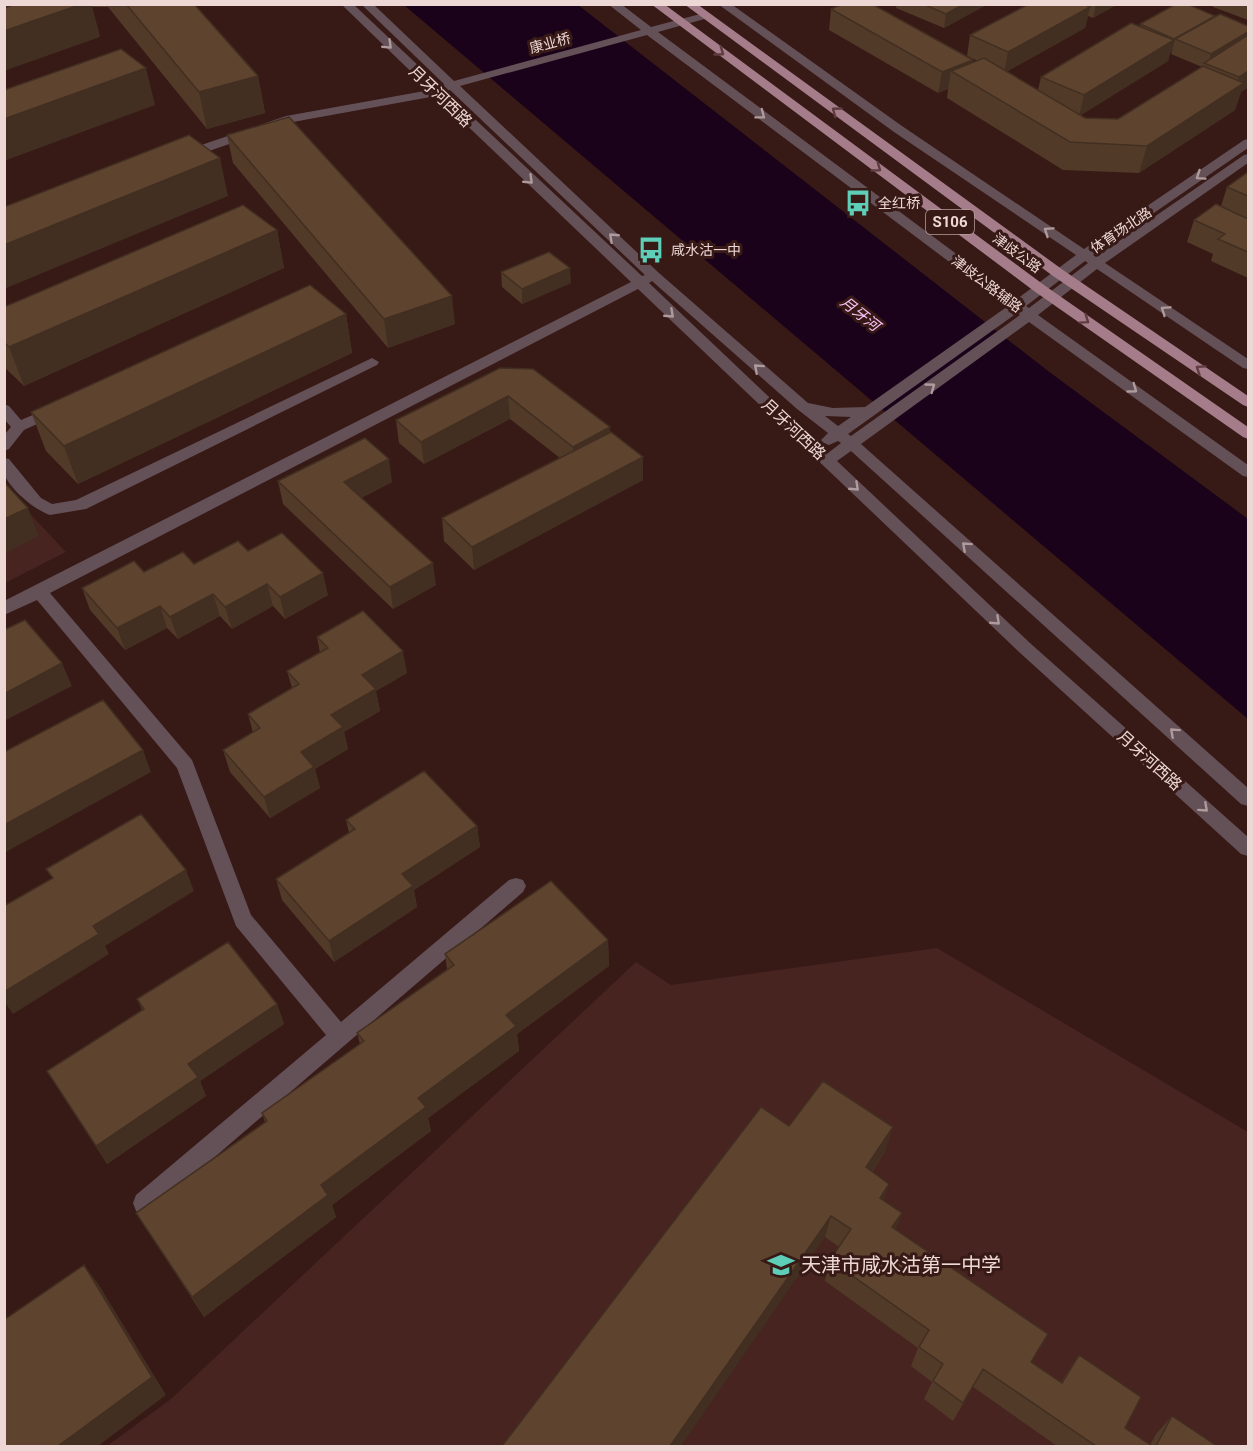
<svg xmlns="http://www.w3.org/2000/svg" width="1253" height="1451" font-family="Roboto,'Noto Sans SC',sans-serif">
	<style>
		.built { fill: #472420 }
		.water { fill: #1a021a }
		.lines { fill: none; stroke-linecap: round; stroke-linejoin: round }
		.minor { fill: #645057; fill-rule: evenodd }
		.major { fill: #a57c8a; fill-rule: evenodd }
		.wall { fill: #513a28; fill-rule: evenodd }
		.shaded-wall { fill: #422f21 }
		.building { fill: #5e432f; stroke: #422f21; stroke-width: 1.5 }
		.oneway { stroke: #af9b9c }
		.oneway2 { stroke: #5e3c3f }
		.labels { text-anchor: middle; stroke-width: 6; stroke-linejoin: round; paint-order: stroke }
		.far-street-label { font-size: 14px; fill: #edd8d5; stroke: #371916 }
		.far-poi-label { font-size: 14px; fill: #edd8d5; stroke: #371916; text-anchor: start }
		.shield { fill: #371916; stroke: #b69f9c; stroke-width: 1.5 }
		.shield-label { font-size: 15px; font-weight: bold; fill: #edd8d5 }
		.far-water-label { font-size: 15px; font-style: italic; fill: #fbc4f9; stroke: #371916 }
		.street-label { font-size: 16px; fill: #edd8d5; stroke: #371916 }
		.near-poi-label { font-size: 20px; fill: #edd8d5; stroke: #371916; text-anchor: start }
	</style>
	<rect width="100%" height="100%" fill="#371916"/>
	<path class="built" d="M4,486L66,552L5,583H4Z
		M937,948L1248,1132V1446H107L171,1399L636,962L671,985Z"/>
	<path class="water" d="M404,5H578L1048,371L1248,519V719Z"/>
	<g class="lines">
		<path class="minor" d="M341,4H353L440,86L444,84L361,4H373L454,81L641,30L608,4H621L651,27L704,13L708,14V18L658,32L1017,299L1076,255L894,132L718,4H731L902,126L1084,249L1244,140L1248,139V148L1093,255L1096,257L1244,155L1248,154V163L1105,263L1248,359V369L1243,368L1097,269L1038,315L1248,465V477L1243,476L1029,322L861,444L1248,788V806L1241,804L851,451L837,461L1030,643L1248,837V856L1241,854L1018,651L638,289L50,593L192,760L251,915L341,1022L509,880L516,878L523,880L526,886L523,892L152,1211L144,1214L136,1211L133,1203L136,1195L326,1035L236,926L177,768L37,600L4,615V601L631,282L436,96L293,122L189,158H181L179,155L181,152L286,116L430,90ZM647,35L1008,306L865,407L833,408L808,403L659,273L460,86ZM450,90L645,275L642,276L446,92ZM1085,261L1088,263L1029,308L1026,306ZM652,281L797,409L828,433L821,440L824,443L829,445L838,441L841,443L828,453L649,283ZM1017,313L1020,315L851,436L848,434ZM825,416L851,417L838,426Z
			M372,358L379,362L377,365L86,509L50,515C36,511 8,488 4,473C3,469 4,462 4,458L9,459L41,498L52,504L76,500Z
			M4,404L9,406L21,420L56,405L63,410L61,413L24,430L9,449L4,451V435L11,427L4,419Z"/>
		<path class="major" d="M651,4H664L1044,285L1248,427V439L1243,437L1034,291Z
			M684,4H697L1063,270L1248,396V407L1243,405L1053,276Z"/>
	</g>
	<path class="wall" d="M4,4H194L258,76L265,113L207,129L108,7H92L100,37Z
		M897,4H988L944,28L896,8Z
		M1029,4H1118L1093,18L1088,16L1085,28L1006,72L1038,90L1041,77L1140,26V24L1214,17L1248,26L1241,92L1235,110L1139,173L1063,170L947,98L948,89L938,93L829,30L831,9L973,60L972,63L978,61L967,56L970,35ZM1172,52L1171,54L1202,67L1118,119L1085,118L1081,115L1168,61L1170,53Z
		M1213,4H1248V20L1213,7Z
		M227,135L455,324L388,348L233,163Z
		M1248,172V278L1211,261L1213,254L1187,242L1194,220L1221,206L1227,187Z
		M277,230L284,268L24,386L4,367V307Z
		M501,272L571,283L522,304L502,287Z
		M346,314L352,353L78,484L46,451L31,412Z
		M500,368L610,432L643,457V480L474,570L444,541L442,518L560,458L510,419L424,464L399,443L396,420Z
		M278,481L392,482L361,498L436,585L393,609L283,504Z
		M248,551L328,595L285,619L273,606L232,629L220,616L178,639L167,628L125,650L90,610L82,588L144,572L194,564Z
		M317,637L407,673L376,691L380,711L344,732L348,749L315,769L320,788L270,818L230,772L223,750L253,733L248,714L292,688L287,671L320,653Z
		M346,820L477,826L480,847L414,890L417,907L334,962L282,900L276,879L349,833Z
		M608,940L609,966L517,1034L519,1051L428,1118L431,1131L332,1205L336,1217L204,1317L136,1213L265,1122L262,1113L360,1044L357,1033L447,969L445,954Z
		M137,999L277,1004L284,1024L200,1081L206,1096L107,1164L47,1071L142,1010Z
		M789,1126L886,1150L872,1172L884,1201L902,1213L896,1229L1031,1362L1061,1382L1079,1355L1125,1428L1150,1445L1156,1434L1172,1416L1217,1446H1057L973,1387L953,1421L924,1399L932,1382L911,1366L918,1348L825,1281L830,1260L839,1247L825,1237Z"/>
	<path class="shaded-wall" d="M4,4L60,5L4,23Z
		M82,4H91L100,37L4,71V31Z
		M964,4H988L944,28L946,14Z
		M1096,4H1118L1093,18Z
		M1090,7L1085,28L1004,73L1008,52Z
		M1215,16L1211,30L1175,39L1172,52L1170,53L1174,39Z
		M1248,32V44L1208,65L1211,54Z
		M1174,40L1168,61L1079,116L1084,95Z
		M973,60L969,81L951,71L948,89L938,93L942,72Z
		M146,68L155,105L4,161V119Z
		M1248,71V88L1241,92L1235,110L1139,173L1147,146L1235,89L1239,77Z
		M258,76L265,113L207,129L199,92Z
		M220,158L228,196L4,289V245Z
		M277,230L284,268L24,386L9,347Z
		M570,268L571,283L522,304V289Z
		M452,296L455,324L388,348L384,319Z
		M346,314L352,353L78,484L64,446Z
		M508,396L510,419L424,464L421,442Z
		M610,427V450L574,470L573,447Z
		M643,457V480L474,570L472,547Z
		M389,459L392,482L348,505L344,482Z
		M28,508L39,536L4,554V519Z
		M433,563L436,585L393,609L390,587Z
		M323,573L328,595L285,619L280,597Z
		M267,584L273,606L232,629L225,607Z
		M213,594L220,616L178,639L170,617Z
		M160,606L167,628L125,650L117,628Z
		M403,651L407,673L376,691L380,711L344,732L348,749L315,769L320,788L270,818L264,797L331,715L362,675Z
		M62,663L72,686L4,721V694Z
		M143,750L151,772L4,853V825Z
		M477,826L480,847L414,890L417,907L334,962L329,941L402,874Z
		M186,870L194,891L105,946L109,954L13,1014L4,1001V992L93,926Z
		M608,940L609,966L517,1034L519,1051L428,1118L431,1131L332,1205L336,1217L204,1317L192,1297L321,1185L418,1098L506,1015Z
		M277,1004L284,1024L200,1081L206,1096L107,1164L96,1146L188,1064Z
		M893,1127L886,1150L859,1190L866,1167Z
		M889,1184L882,1206L880,1198Z
		M902,1213L894,1235L892,1227Z
		M831,1216L825,1237L681,1446H670Z
		M84,1265L99,1285L166,1395L98,1446H58Z"/>
	<path class="building" d="M16,4H82L4,31V8Z
		M126,4H194L258,76L199,92Z
		M843,4H872L973,60L942,72L831,9Z
		M923,4H964L946,14Z
		M1029,4H1083L1090,7L1008,52L970,35Z
		M1176,4H1187L1215,16L1174,39L1140,24Z
		M1220,14L1248,26V32L1211,54L1175,39Z
		M1131,23L1174,40L1084,95L1041,77Z
		M1248,35V71L1239,77L1204,63Z
		M121,49L146,68L4,119V90Z
		M984,58L1085,118L1118,119L1203,66L1244,83L1147,146L1070,142L951,71Z
		M289,117L452,296L384,319L227,135Z
		M189,135L220,158L4,245V207Z
		M1248,172V196L1227,187Z
		M1216,204L1248,219V252L1218,239L1225,234L1194,220Z
		M243,205L277,230L9,347L4,342V307Z
		M549,252L570,268L522,289L501,272Z
		M310,285L346,314L64,446L31,412Z
		M500,368L533,369L610,427L573,447L508,396L421,442L396,420Z
		M611,432L643,457L472,547L442,518Z
		M365,438L389,459L344,482L433,563L390,587L278,481Z
		M4,482L28,508L4,519Z
		M282,533L323,573L280,597L267,584L225,607L213,594L170,617L160,606L117,628L82,588L134,561L144,572L183,552L194,564L238,541L248,551Z
		M363,611L403,651L362,675L376,689L331,715L343,727L301,752L314,767L264,797L223,750L260,728L248,714L299,684L287,671L328,648L317,637Z
		M25,620L62,663L4,694V630Z
		M103,700L143,750L4,825V752Z
		M424,771L477,826L402,874L413,886L329,941L276,879L355,829L346,820Z
		M141,814L186,870L93,926L99,934L4,992V906L53,878L46,869Z
		M551,881L608,940L506,1015L516,1026L418,1098L426,1107L321,1185L328,1195L192,1297L136,1213L267,1121L262,1113L364,1041L357,1033L454,965L445,954Z
		M228,942L277,1004L188,1064L198,1077L96,1146L47,1071L144,1009L137,999Z
		M823,1081L893,1127L866,1167L889,1184L880,1198L902,1213L892,1227L1048,1334L1031,1362L1062,1383L1079,1355L1141,1397L1125,1428L1152,1446H1096L983,1369L963,1403L933,1381L943,1364L919,1347L929,1330L830,1260L851,1229L831,1216L670,1446H502L761,1107L789,1126Z
		M84,1265L152,1377L58,1446H4V1320Z
		M1172,1416L1217,1446H1156Z"/>
	<defs><path id="oneway-chevron" d="M-2-3.5L2.5 0L-2 3.5" fill="none" stroke-width="1.6" stroke-linecap="round" stroke-linejoin="round" transform="scale(1.5)"/></defs>
	<g class="oneway">
		<use href="#oneway-chevron" transform="translate(388 45) rotate(44)"/>
		<use href="#oneway-chevron" transform="translate(761 115) rotate(37)"/>
		<use href="#oneway-chevron" transform="translate(1200 176) rotate(146)"/>
		<use href="#oneway-chevron" transform="translate(529 180) rotate(44)"/>
		<use href="#oneway-chevron" transform="translate(1048 231) rotate(-146)"/>
		<use href="#oneway-chevron" transform="translate(613 237) rotate(-137)"/>
		<use href="#oneway-chevron" transform="translate(1165 310) rotate(-146)"/>
		<use href="#oneway-chevron" transform="translate(670 314) rotate(43)"/>
		<use href="#oneway-chevron" transform="translate(758 368) rotate(-138)"/>
		<use href="#oneway-chevron" transform="translate(931 387) rotate(-36)"/>
		<use href="#oneway-chevron" transform="translate(1133 389) rotate(36)"/>
		<use href="#oneway-chevron" transform="translate(855 487) rotate(43)"/>
		<use href="#oneway-chevron" transform="translate(966 546) rotate(-138)"/>
		<use href="#oneway-chevron" transform="translate(996 621) rotate(43)"/>
		<use href="#oneway-chevron" transform="translate(1174 732) rotate(-138)"/>
		<use href="#oneway-chevron" transform="translate(1204 808) rotate(42)"/>
	</g>
	<g class="oneway2">
		<use href="#oneway-chevron" transform="translate(720 52) rotate(36)"/>
		<use href="#oneway-chevron" transform="translate(836 111) rotate(-144)"/>
		<use href="#oneway-chevron" transform="translate(877 168) rotate(36)"/>
		<use href="#oneway-chevron" transform="translate(1085 320) rotate(35)"/>
		<use href="#oneway-chevron" transform="translate(1200 369) rotate(-146)"/>
	</g>
	<defs>
		<g id="bus-bare" transform="scale(2.07)"><path d="M-5-6H5V4H4V6H2V4H-2V6H-4V4H-5ZM-3.5-4V0h7V-4ZM-3.5 1.2v1.5H-2V1.2ZM2 1.2v1.5H3.5V1.2Z" fill="#5eceb8" stroke="#371916" stroke-width="2.5" paint-order="stroke"/></g>
		<g id="school-bare" transform="scale(2.07)"><path d="M0-5L7-2L0 1L-7-2ZM-4 1L0 2.5L4 1V4Q0 6-4 4Z" fill="#5eceb8" stroke="#371916" stroke-width="2.5" paint-order="stroke"/></g>
	</defs>
	<g fill-rule="evenodd">
		<use href="#bus-bare" x="858" y="203"/>
		<use href="#bus-bare" x="651" y="250"/>
		<use href="#school-bare" x="781" y="1265"/>
	</g>
	<g class="labels">
		<g class="far-street-label">
			<text transform="translate(550 43) rotate(-15)" y="5">康业桥</text>
			<text transform="translate(1121 230) rotate(-34)" y="5">体育场北路</text>
			<text transform="translate(1017 253) rotate(36)" y="5">津歧公路</text>
			<text transform="translate(987 284) rotate(37)" y="5">津歧公路辅路</text>
		</g>
		<g class="far-poi-label">
			<text x="878" y="208">全红桥</text>
			<text x="671" y="255">咸水沽一中</text>
		</g>
		<rect class="shield" x="926" y="210" width="48" height="24" rx="4.5"/>
		<g class="shield-label">
			<text x="950" y="227">S106</text>
		</g>
		<g class="far-water-label">
			<text transform="translate(860 314) rotate(38)" y="5">月牙河</text>
		</g>
		<g class="street-label">
			<text transform="translate(441 96) rotate(44)" y="6">月牙河西路</text>
			<text transform="translate(794 429) rotate(43)" y="6">月牙河西路</text>
			<text transform="translate(1150 760) rotate(42)" y="6">月牙河西路</text>
		</g>
		<g class="near-poi-label">
			<text x="801" y="1272">天津市咸水沽第一中学</text>
		</g>
	</g>
	<rect width="1253" height="1451" fill="none" stroke="#edd8d5" stroke-width="12"/>
</svg>
